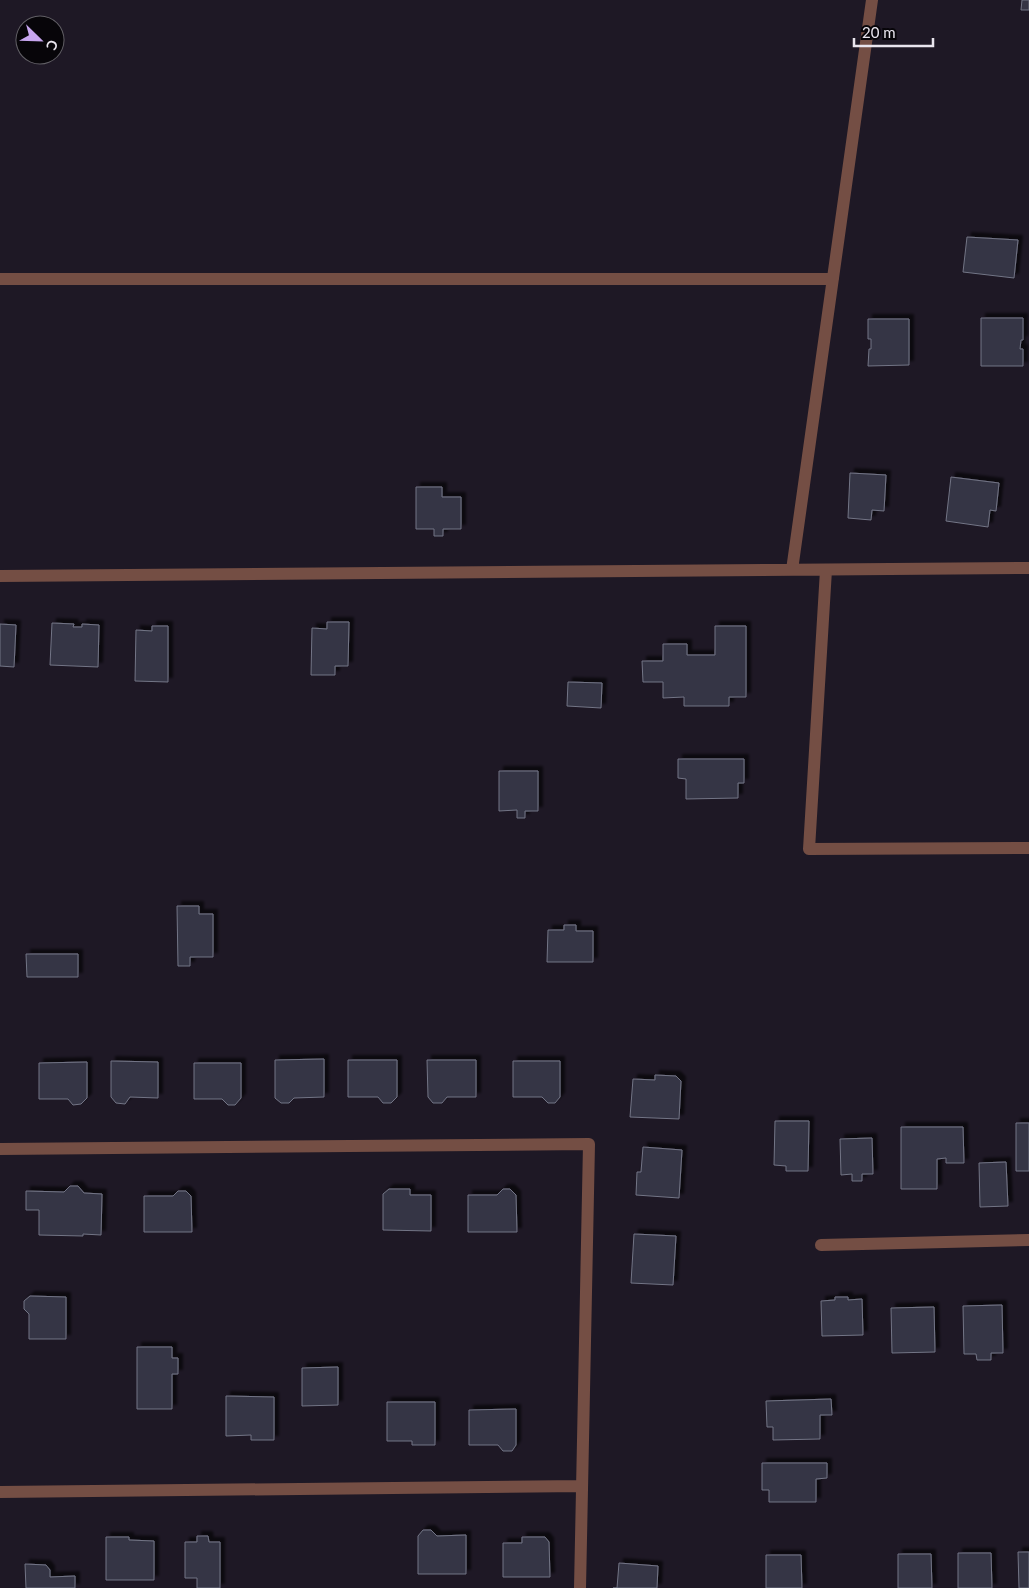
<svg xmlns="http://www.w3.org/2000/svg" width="1029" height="1588" font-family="Lato,sans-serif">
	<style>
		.building { fill: #343544; stroke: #737586; filter: url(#shadow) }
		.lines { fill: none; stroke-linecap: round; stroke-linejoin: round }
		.minor { stroke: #744e44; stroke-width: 12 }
	</style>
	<defs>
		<filter id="shadow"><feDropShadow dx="4.5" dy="-4.5" stdDeviation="1" flood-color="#0009"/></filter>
	</defs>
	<rect width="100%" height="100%" fill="#1e1825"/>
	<path class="building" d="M1022,0H1029V10H1021Z
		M967,237L1018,240L1014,278L963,272Z
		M981,318H1023V340H1021L1020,349H1023V366H981Z
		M868,319H909V365L868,366L869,349H871V339H868Z
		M850,473L886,475L884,511L872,510L871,520L848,518Z
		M951,477L999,483L996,511L990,510L988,527L946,521Z
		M416,487H442V497H461V529H443V536H434V529H416Z
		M327,622H349L348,666H335V675H311L312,628L327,629Z
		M52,623L74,624L73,627H82V624L99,625L98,667L50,665Z
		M0,624L16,625L14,667L0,666Z
		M152,626H168V682L135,681L136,630L152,631Z
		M715,626H746V697H729V706H684V697L663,698V682H643L642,661H663V644H687V655H715Z
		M568,682L602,683L601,708L567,706Z
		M678,759H744V783H738V798L686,799V779L678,778Z
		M499,771H538V811H525V818H517V810L499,811Z
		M177,906H199V914H213V957H190V966H178Z
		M564,925H576V931H593V962H547L548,930H564Z
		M26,954H78V977H27Z
		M324,1059V1097L294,1098L289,1103H281L275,1098V1060Z
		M348,1060H397V1097L391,1103H383L378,1097H348Z
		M427,1060H476V1097H447L442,1103H433L428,1097Z
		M111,1061L158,1062V1098L130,1097L125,1104L116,1103L111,1097Z
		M513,1061H560V1097L555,1103H548L542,1097H513Z
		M87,1062V1098L81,1104L73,1105L68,1099H39V1063Z
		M194,1063H241V1098L235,1105H228L222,1099H194Z
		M655,1075L676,1076L681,1081L679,1119L630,1117L633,1079L655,1080Z
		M775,1121H809L808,1171H786V1166L774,1165Z
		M1016,1123H1029V1171H1016Z
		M901,1127H963L964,1163H946V1158L937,1159V1189H901Z
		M872,1138L873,1174H862V1181H852V1174L841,1175L840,1139Z
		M643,1147L682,1150L679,1198L636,1195L637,1172H641Z
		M1006,1162L1008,1206L980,1207L979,1163Z
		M70,1186H78L84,1193L102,1194L101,1235L83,1234V1236L39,1235V1210H26V1191L64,1192Z
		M389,1189H410V1195H431V1231L383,1230V1194Z
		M503,1189H510L516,1195L517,1232H468V1195H497Z
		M178,1191H186L191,1196L192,1232H144V1196H173Z
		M634,1234L676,1236L673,1285L631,1283Z
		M30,1296L66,1297V1339H29V1314L24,1309V1301Z
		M835,1297H848V1300L862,1299L863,1335L822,1336L821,1301L835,1300Z
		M1002,1305L1003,1353H991V1360H977L976,1354H964L963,1306Z
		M934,1307L935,1352L892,1353L891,1308Z
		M137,1347H172V1358H178V1374H172V1409H137Z
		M338,1367V1405L302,1406V1368Z
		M226,1396L274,1397V1440H251V1435L226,1436Z
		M831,1399L832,1415H820V1439L773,1440V1427H767L766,1401Z
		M387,1402H435V1445H412V1441H387Z
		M516,1409V1445L512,1451H503L498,1445H469V1410Z
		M762,1463H827V1478L816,1479V1502H769V1490H762Z
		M423,1530H431L437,1536L466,1535V1574H418V1536Z
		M197,1536H208L209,1542H220V1588H197V1578H185V1542H197Z
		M106,1537H129V1540L154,1541V1580H106Z
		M522,1537H545L549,1542L550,1577H503V1543H522Z
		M1018,1552H1029V1588H1019Z
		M958,1553H991L992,1588H958Z
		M898,1554H931L932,1588H898Z
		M766,1555H801L802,1588H766Z
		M619,1563L658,1566L657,1588H613H617Z
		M25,1564L46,1565L50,1570V1577L75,1576V1588H26Z"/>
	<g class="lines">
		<path class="minor" d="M0,279H833
			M792,570L872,0
			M826,570L809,849L1029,848
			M0,576L1029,568
			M0,1149L589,1144L580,1588
			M821,1245L1029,1240
			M0,1492L582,1486"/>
	</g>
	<g transform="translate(40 40) rotate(113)"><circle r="24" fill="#070509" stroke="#615f65"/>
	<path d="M0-4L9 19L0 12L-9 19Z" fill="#c7a6ef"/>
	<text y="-8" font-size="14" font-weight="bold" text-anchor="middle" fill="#e9e5ee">С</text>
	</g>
	<path d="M854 38v8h79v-8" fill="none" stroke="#e9e5ee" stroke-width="2.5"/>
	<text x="862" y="38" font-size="15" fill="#e9e5ee" stroke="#070509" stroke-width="4" paint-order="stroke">20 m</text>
</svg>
